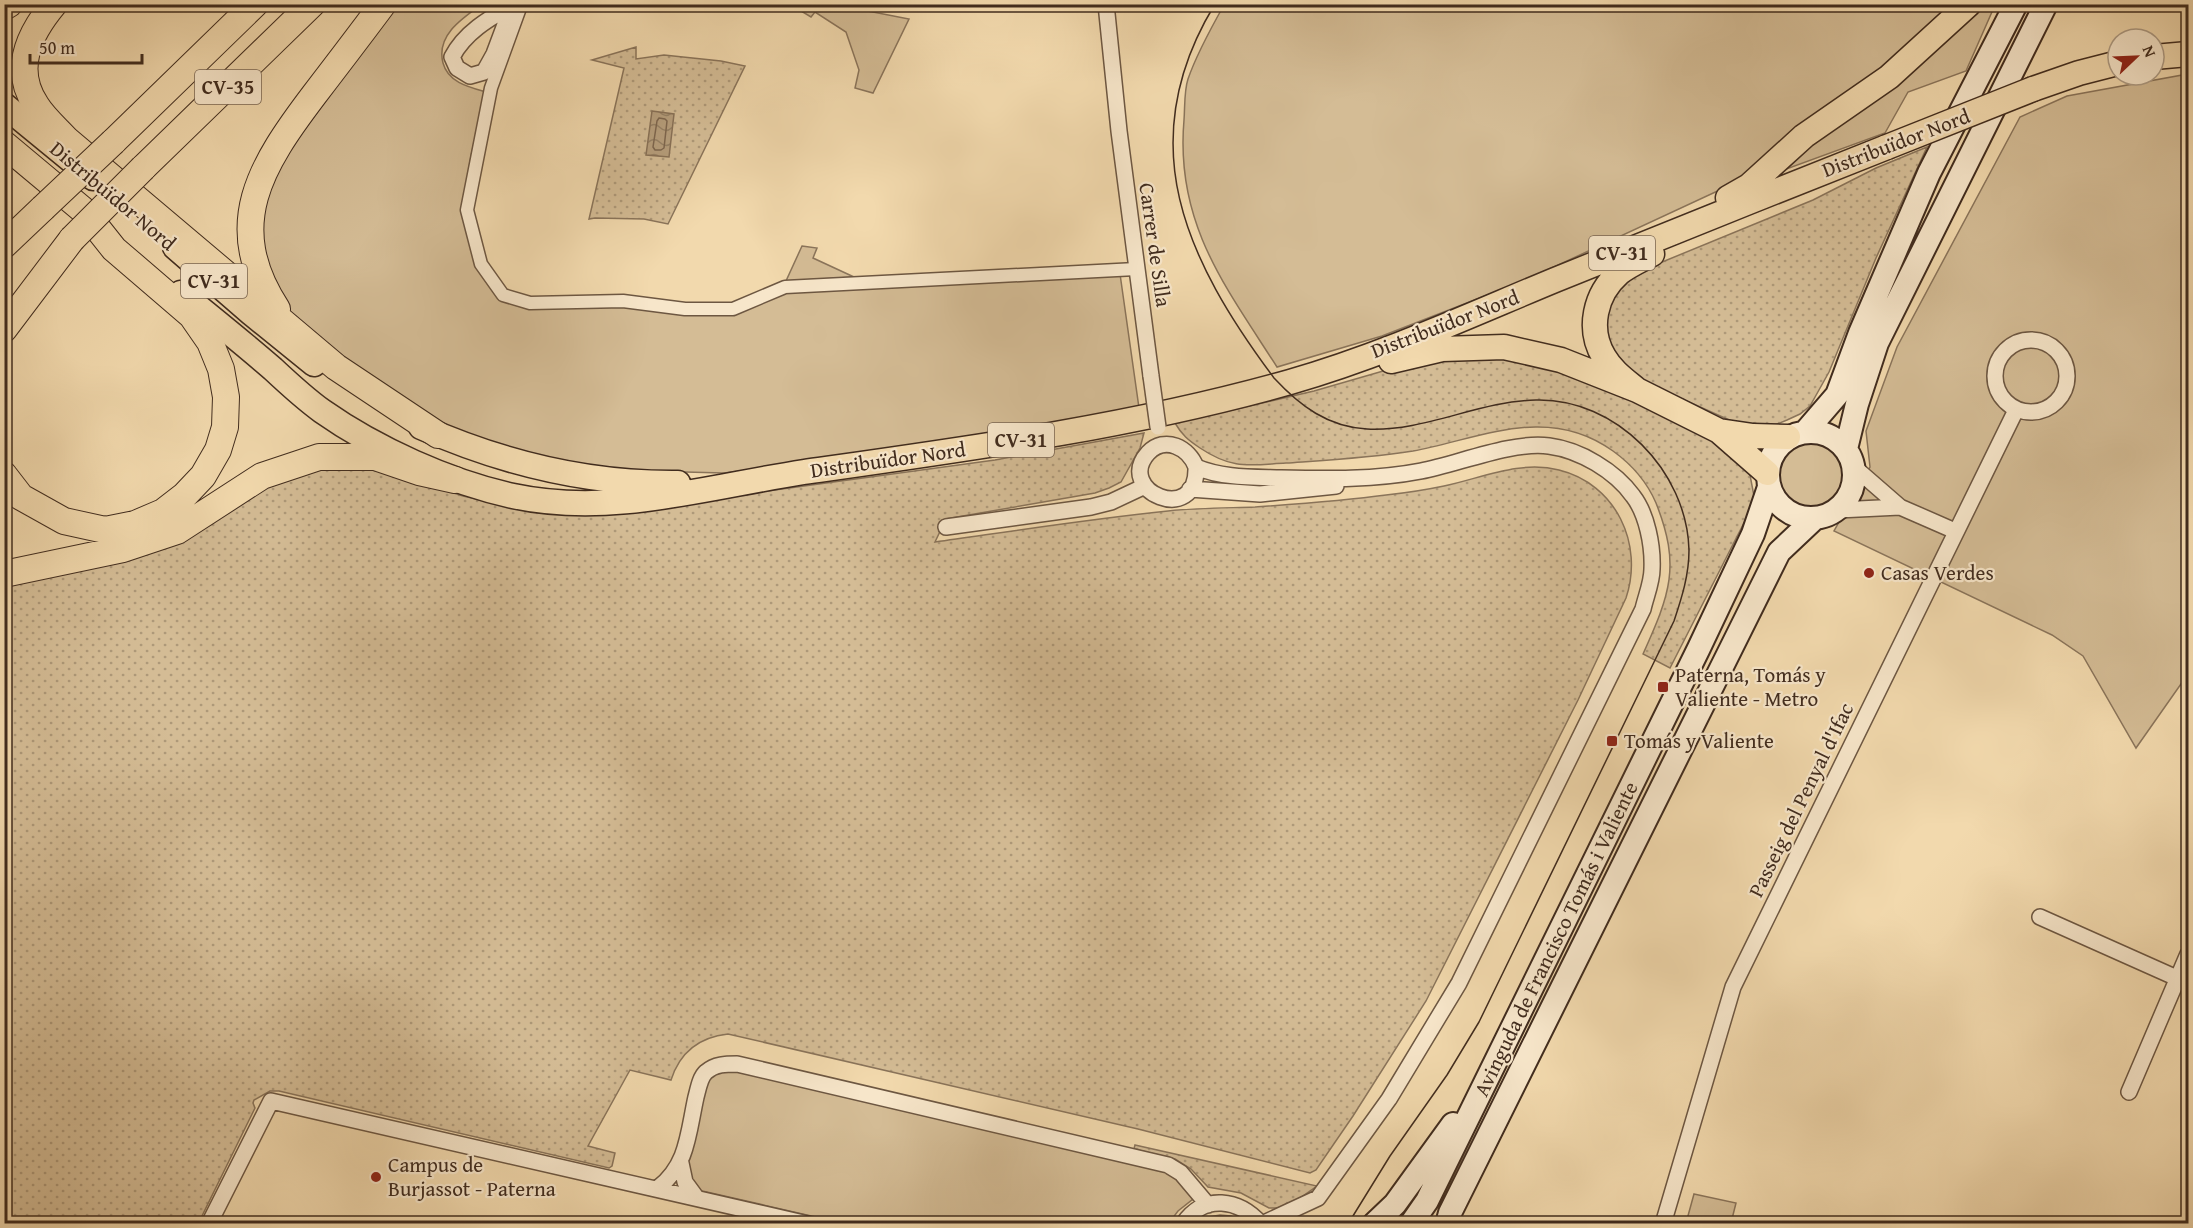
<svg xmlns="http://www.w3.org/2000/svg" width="2193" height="1228" font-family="'Gentium Book Plus',serif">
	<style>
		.grass { fill: url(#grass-dots); stroke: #8a745a; stroke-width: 1.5 }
		.green { fill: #d4bc95; stroke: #8a745a; stroke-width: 1.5 }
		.water { fill: url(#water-waves); stroke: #877056; stroke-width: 1.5 }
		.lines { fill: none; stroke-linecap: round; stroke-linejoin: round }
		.shore { stroke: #7c654d; stroke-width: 1.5 }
		.pedestrian-casing { stroke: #6d5742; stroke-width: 15 }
		.minor-casing { stroke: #6d5742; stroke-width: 18 }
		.secondary-casing { stroke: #412c1e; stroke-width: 26 }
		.primary-casing { stroke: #412c1e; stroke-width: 27 }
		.trunk-casing { stroke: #412c1e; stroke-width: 28 }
		.pedestrian { stroke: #f7e6ca; stroke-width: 12 }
		.minor { stroke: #f7e6ca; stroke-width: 15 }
		.secondary { stroke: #f7e6ca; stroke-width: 22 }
		.primary { stroke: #f2d9ad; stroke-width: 24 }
		.trunk { stroke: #f2d9ad; stroke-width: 26 }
		.tram { stroke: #412c1e; stroke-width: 1.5 }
		.minor-bridge-casing { stroke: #6d5742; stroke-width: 18; stroke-linecap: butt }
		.primary-bridge-casing { stroke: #412c1e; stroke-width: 27; stroke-linecap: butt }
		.trunk-bridge-casing { stroke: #412c1e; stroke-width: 28; stroke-linecap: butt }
		.minor-bridge { stroke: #f7e6ca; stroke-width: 15 }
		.primary-bridge { stroke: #f2d9ad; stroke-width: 24 }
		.trunk-bridge { stroke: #f2d9ad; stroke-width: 26 }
		.poi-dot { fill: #8f2418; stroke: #f7e6ca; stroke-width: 2 }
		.labels { text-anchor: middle; stroke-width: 4.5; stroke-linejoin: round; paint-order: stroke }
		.shield { fill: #f7e6ca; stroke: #786452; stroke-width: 1.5 }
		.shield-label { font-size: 20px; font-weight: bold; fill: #412c1e }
		.street-label { font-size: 21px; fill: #412c1e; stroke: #f7e6ca }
		.poi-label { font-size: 21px; fill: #412c1e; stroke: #f7e6ca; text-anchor: start }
	</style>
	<defs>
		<pattern id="grass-dots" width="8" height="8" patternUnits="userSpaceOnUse" patternTransform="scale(1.5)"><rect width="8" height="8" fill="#d4bc95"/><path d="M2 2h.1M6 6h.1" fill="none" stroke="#ae9979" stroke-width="1.8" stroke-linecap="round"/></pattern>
		<pattern id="water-waves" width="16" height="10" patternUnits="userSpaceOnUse" patternTransform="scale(1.5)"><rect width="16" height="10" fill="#b69e7c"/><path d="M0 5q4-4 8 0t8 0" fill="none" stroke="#968165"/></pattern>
	</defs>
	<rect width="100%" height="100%" fill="#f2d9ad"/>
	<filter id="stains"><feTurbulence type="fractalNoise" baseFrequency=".00333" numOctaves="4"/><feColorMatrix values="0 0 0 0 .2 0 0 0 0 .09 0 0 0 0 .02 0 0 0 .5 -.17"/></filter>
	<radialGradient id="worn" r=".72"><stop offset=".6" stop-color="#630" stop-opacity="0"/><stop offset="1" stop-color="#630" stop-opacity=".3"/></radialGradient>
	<path class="grass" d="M636,47V59L664,55L721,61L745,66L668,224L644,219L595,218L589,219L624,68L592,60Z
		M1927,147L1876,258L1829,372L1810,406L1800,414L1787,420L1775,425L1747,428L1631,376L1615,362L1602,323L1603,309L1624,279L1650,267L1813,200L1876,168Z
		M1506,353L1565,367L1714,439L1744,464L1750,475L1754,496L1750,511L1670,668L1643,654C1670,594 1681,566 1656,503C1647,482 1631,464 1613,451C1548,404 1482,438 1413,451C1369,458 1330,460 1286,463C1249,465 1233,470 1200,448C1188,440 1182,435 1175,423L1314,391L1435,356Z
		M1144,433L1140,448L1121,482L1109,488L1095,493L946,519L935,542C1013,531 1090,519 1168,511C1197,508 1226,508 1255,507C1298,504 1342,501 1386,495C1405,493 1425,490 1444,486C1482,478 1520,460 1559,470C1616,484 1644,544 1626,598L1578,700L1426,1001L1353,1116L1316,1170L1310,1173L1138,1129L728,1034C700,1037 680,1052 671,1080L630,1070L588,1146L615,1153L612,1166L609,1168L279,1091H270L254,1100L253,1103L255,1108L198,1224L5,1223L4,585L167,547L212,524L262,486L312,470L352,467L384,471L463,496L515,508L731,496L995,460Z
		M1135,1145L1317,1186L1300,1198L1278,1208H1269L1241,1193L1208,1187L1191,1169L1175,1159L1134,1149Z"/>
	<path class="green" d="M805,4L837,5L909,19L873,93L855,88L859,70L846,32L815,12L811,17L801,11Z
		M396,5H481C461,19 436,36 443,63C448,82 468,87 486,92L471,156L465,193L470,242L514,301L626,304L718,311L789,287L1120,274L1139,408L898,451L724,473L606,470L529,457L404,409L289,316L261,248L262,208L274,171Z
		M1224,5H1995L1966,71L1908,92L1885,133L1778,172L1724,188L1526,280L1382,336L1277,367C1225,286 1175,223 1184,120C1185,107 1184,91 1188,79C1197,53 1211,28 1224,5Z
		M2188,74V674L2136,748L2083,656L2052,635L1834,531L1870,467L1866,431L1897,347L2020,117L2067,96Z
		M802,246L817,248L813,258L854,277L786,281Z
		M1777 473a34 34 0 1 1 68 0a34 34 0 1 1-68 0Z
		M725,1069L1163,1170L1184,1185L1193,1199L1178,1211L1169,1223H842L698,1190L692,1185L686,1165L706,1085L710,1077Z
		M1694,1194L1736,1203L1731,1223H1686Z
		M1220,1215L1231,1216L1244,1223H1199L1209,1217Z"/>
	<path class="water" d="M652,111L674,114L669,157L646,155Z"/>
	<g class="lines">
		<path class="shore" d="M659,118L665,119L667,121L664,148L661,150H655L653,147L657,121Z"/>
		<g class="pedestrian-casing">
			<path id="pedestrian" d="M520,8L491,88L467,210L481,264L503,295L530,303L623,301L685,309H733L785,287L1136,269"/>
		</g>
		<g class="minor-casing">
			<path id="minor" d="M514,4C490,18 465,32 452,57L457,68L470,76L484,72L494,54L506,22L520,4
				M1106,4L1119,131L1151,376
				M1995 376a36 36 0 1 1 72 0a36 36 0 1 1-72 0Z
				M1196,467C1198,527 1114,491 1148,453C1165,435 1189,448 1196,467C1222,478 1252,477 1281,478C1327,479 1375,480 1421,471C1458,464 1512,441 1549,446C1580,450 1615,471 1633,496C1647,514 1653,546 1652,569C1652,582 1646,596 1643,609L1459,983L1389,1099L1318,1198L1262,1224
				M1854,467L1900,507L1955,531
				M1190,489L1260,494L1336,486
				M1838,510L1900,507
				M946,527L1091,507L1111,502L1145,486
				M2040,917L2188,983
				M2129,1092L2188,954
				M681,1163L685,1182L696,1197
				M658,1188C688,1165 688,1133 696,1097C698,1090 700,1077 706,1072C715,1064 726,1064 737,1064L1168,1165L1181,1173L1208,1205
				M209,1224L271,1101L808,1224
				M1183,1224C1204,1193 1239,1199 1261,1224
				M1663,1224L1733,987L2016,410"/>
		</g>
		<g class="secondary-casing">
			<path id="secondary" d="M1806,431L1837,395L1860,333L1929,173L2016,4
				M1768 475a43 43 0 1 1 86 0a43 43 0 1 1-86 0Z
				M1846,449L1857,404L1877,343L2046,4
				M1374,1224L1395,1204L1453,1124
				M1411,1224L1427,1201L1699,648L1753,534L1769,487
				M1447,1224L1450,1213L1779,552L1815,518"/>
		</g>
		<g class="primary-casing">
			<path id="primary" d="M2154,57L2188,54
				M2033,89L2079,73L2118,63
				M4,105L93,178
				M1728,198L1749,186L1804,136L1889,77L1969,4
				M175,247L251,313L314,364
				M181,293C212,318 243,343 273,369C289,384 304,398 322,411C376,449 449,482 513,496C611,517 707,487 804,472C967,449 1131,427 1290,382C1381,356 1468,316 1555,280C1666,235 1776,191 1887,147
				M1391,361L1442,349L1504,347L1561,360L1637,390L1719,431L1767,473
				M1637,390C1625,380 1612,371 1604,357C1587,329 1595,294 1619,273C1629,265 1641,260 1652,254
				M421,427C502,463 589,484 678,483
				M1719,431L1753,436L1788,437"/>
		</g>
		<g class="trunk-casing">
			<path id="trunk" d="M54,4C29,34 12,69 36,105C44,118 57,129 67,140L336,367L438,435
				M4,7L9,4
				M113,142L255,4
				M4,144L83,210L114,249L192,316L210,342L221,369L226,397L225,427L218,450L203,476L185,495L163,512L135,524L105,530L64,521L21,497L4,475
				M143,168L312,4
				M4,245L43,208
				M277,309C222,225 261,165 314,95C337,65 360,35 383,4
				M4,329L72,239
				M4,574L123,549L177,531L262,476L319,457H375L419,472L455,480"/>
		</g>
		<use href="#pedestrian" class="pedestrian"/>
		<use href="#minor" class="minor"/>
		<use href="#secondary" class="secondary"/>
		<use href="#primary" class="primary"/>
		<use href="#trunk" class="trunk"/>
		<path class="tram" d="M1215,4C1130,143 1186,260 1274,378C1300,406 1328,427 1367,429C1424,432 1479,401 1536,400C1616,398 1687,471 1689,550C1689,575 1682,597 1674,621L1479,1022L1447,1075L1390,1156L1348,1224"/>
		<g class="minor-bridge-casing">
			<path id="minor-bridge" d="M1151,376L1158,427"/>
		</g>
		<g class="primary-bridge-casing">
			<path id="primary-bridge" d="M1887,147L2033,89"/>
		</g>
		<g class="trunk-bridge-casing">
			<path id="trunk-bridge" d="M43,208L113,142
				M72,239L143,168"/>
		</g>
		<use href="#minor-bridge" class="minor-bridge"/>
		<use href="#primary-bridge" class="primary-bridge"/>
		<use href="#trunk-bridge" class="trunk-bridge"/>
	</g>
	<g class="poi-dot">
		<circle cx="1869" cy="573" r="6"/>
		<rect x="1657" y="681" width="12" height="12" rx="3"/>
		<rect x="1606" y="735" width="12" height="12" rx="3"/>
		<circle cx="376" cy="1177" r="6"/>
	</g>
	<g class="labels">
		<g class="shield">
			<rect x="195" y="70" width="66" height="34" rx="4.5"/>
			<rect x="1589" y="236" width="66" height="34" rx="4.5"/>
			<rect x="181" y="264" width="66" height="34" rx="4.5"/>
			<rect x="988" y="423" width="66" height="34" rx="4.5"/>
		</g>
		<g class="shield-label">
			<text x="228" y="94">CV-35</text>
			<text x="1622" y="260">CV-31</text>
			<text x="214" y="288">CV-31</text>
			<text x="1021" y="447">CV-31</text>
		</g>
		<g class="street-label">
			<text transform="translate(1896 143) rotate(-21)" y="7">Distribuïdor Nord</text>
			<text transform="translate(113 196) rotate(40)" y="7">Distribuïdor Nord</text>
			<text transform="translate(1155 245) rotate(82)" y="7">Carrer de Silla</text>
			<text transform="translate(1445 324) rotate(-21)" y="7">Distribuïdor Nord</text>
			<text transform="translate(888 460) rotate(-8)" y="7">Distribuïdor Nord</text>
			<text transform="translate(1801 800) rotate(-64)" y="7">Passeig del Penyal d'Ifac</text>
			<text transform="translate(1556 939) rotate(-64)" y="7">Avinguda de Francisco Tomás i Valiente</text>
		</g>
		<g class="poi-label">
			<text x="1881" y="580">Casas Verdes</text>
			<text x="1675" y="682">Paterna, Tomás y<tspan x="1675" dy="24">Valiente - Metro</tspan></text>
			<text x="1624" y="748">Tomás y Valiente</text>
			<text x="388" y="1172">Campus de<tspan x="388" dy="24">Burjassot - Paterna</tspan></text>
		</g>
	</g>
	<rect width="2193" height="1228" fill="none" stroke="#f2d9ad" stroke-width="24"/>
	<rect x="6" y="6" width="2181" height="1216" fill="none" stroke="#412c1e" stroke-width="3"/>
	<rect x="12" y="12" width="2169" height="1204" fill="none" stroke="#412c1e" stroke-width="1.5"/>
	<g transform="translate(2136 57) rotate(67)"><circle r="28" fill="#f7e6ca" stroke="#ae9c85" stroke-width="1.5"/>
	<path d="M0-4.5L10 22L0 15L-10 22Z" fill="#8f2418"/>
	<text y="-9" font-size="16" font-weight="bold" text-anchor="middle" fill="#412c1e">N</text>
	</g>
	<path d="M30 54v9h112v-9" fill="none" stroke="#412c1e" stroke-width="3"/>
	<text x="39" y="54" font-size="18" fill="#412c1e" stroke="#f7e6ca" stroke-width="4.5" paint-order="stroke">50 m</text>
	<rect width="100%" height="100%" filter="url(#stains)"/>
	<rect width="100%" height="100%" fill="url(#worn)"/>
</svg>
